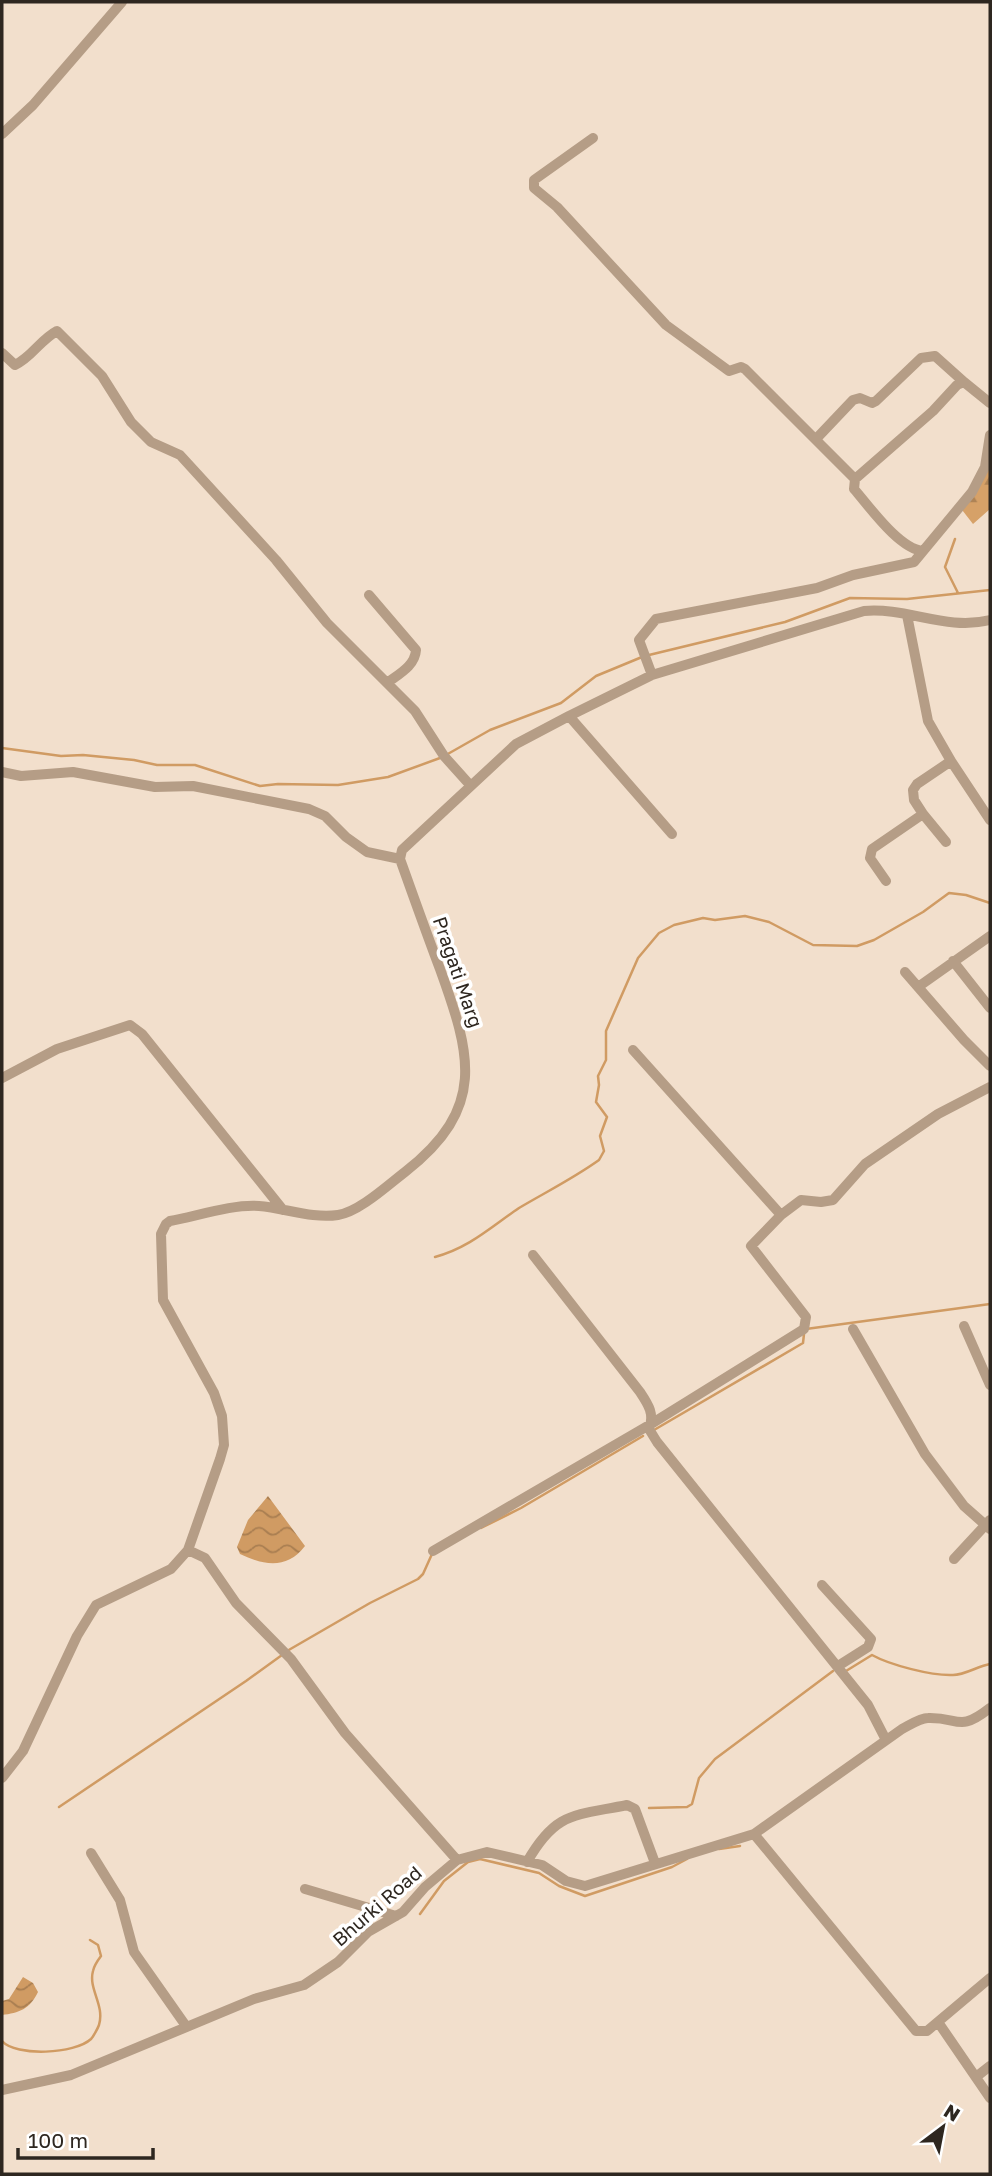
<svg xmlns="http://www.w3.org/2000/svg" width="992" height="2176" font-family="'Golos Text',sans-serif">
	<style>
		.forest { fill: url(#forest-firs) }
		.water { fill: url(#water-waves) }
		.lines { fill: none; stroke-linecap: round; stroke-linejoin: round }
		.stream { stroke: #d09b63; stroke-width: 2.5 }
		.minor { stroke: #b59d86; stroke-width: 10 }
		.labels { text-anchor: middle; stroke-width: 7; stroke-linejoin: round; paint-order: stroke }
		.street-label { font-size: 19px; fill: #2e2720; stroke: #fff }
	</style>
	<defs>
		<pattern id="forest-firs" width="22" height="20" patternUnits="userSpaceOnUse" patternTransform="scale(1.75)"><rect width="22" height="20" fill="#d6a168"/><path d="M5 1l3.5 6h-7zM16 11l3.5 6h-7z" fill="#ae8355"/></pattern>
		<pattern id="water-waves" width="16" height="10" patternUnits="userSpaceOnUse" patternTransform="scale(1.75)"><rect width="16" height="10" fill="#d09b63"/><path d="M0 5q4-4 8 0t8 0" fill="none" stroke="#a97e51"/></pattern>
	</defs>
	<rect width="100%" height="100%" fill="#f2dfcc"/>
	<path class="forest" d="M990,435V509L973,524L959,506L985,467Z"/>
	<path class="water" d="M268,1496L305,1546C287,1570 263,1565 240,1554L237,1547L248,1520Z
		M23,1977L33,1983L38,1992C30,2009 19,2013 2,2015V2001L9,1999Z"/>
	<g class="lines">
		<path class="stream" d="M955,539L945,567L958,593
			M649,655L785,622L850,598L907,599L990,590
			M2,748L61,756L83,755L134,760L157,765H195L260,786L278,784L338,785L388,777L440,758
			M446,755L490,730L561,703L596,676L642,657
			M435,1257C469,1248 491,1227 519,1208C546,1192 574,1178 599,1160L604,1151L600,1136L607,1117L596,1102L599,1085L598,1076L606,1060V1031L638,958L659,933L674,925L703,918L715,920L745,916L769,922L813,945L857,946L874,940L923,912L949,893L966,895L990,903
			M806,1329L990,1304
			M654,1430L803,1343L804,1334
			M481,1528L521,1508L643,1436
			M287,1651L370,1603L418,1579L423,1574L432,1554
			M846,1671L872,1655C890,1665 932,1676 953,1675C965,1675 978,1666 990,1664
			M59,1807L246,1681L282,1655
			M649,1808L687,1807L692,1804L699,1778L715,1759L833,1671
			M719,1849L740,1846
			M420,1914L444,1881L468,1862L480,1859L539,1873L559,1886L585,1896L672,1867L687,1859
			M2,2041C16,2057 75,2054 91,2039C93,2037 98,2028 99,2025C105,2005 88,1989 93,1971C94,1966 98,1960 101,1956L98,1945L90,1940"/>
		<path class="minor" d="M2,134L33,105L122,2
			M593,138L534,180V188L557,207L666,325L729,371L741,367L745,369L855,479L933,411L957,385L964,382L990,403
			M2,353L15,365C32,357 40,340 57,331L102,376L131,422L151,442L180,455L276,560L327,623L415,711L444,756L470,785
			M816,439L853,400L860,398L872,403L876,401L921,358L935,356L964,382
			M855,479L854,489C869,506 899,549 923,551
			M369,595L416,650C415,666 399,674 387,683
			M907,615L928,721L951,761L990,820
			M652,675L639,640L656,619L817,588L853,575L914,562L972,492L985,467L990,435
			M569,716L672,834
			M2,772L21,776L73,772L155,787L193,786L309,809L325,816L346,837L367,852L400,859
			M923,814L946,842
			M886,881L870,858L872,849L923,814L914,800L913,790L917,784L951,761
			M953,961L990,1008
			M905,972L964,1040L990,1066
			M918,987L990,936
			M633,1050L781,1215L801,1200L821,1202L833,1200L865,1164L938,1114L990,1087
			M2,1078L57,1049L130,1025L142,1034L283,1210
			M533,1255L640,1392C648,1404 655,1414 649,1429L657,1442L868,1705L886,1740
			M964,1326L990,1385
			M853,1329L925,1454L964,1506L990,1529
			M188,1550L205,1558L236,1603L291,1659L345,1733L457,1860
			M433,1551L651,1424L804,1329L806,1317L751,1246L781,1215
			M954,1559L990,1520
			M822,1585L871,1639L868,1647L838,1666
			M2,1778L23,1751L77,1636L96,1605L171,1569L188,1550L220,1459L224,1445L222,1416L214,1393L163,1300L161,1234L166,1224L170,1221C197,1216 233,1204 259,1206C285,1208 312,1219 338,1215C359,1212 388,1185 405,1172C487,1108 471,1055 440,969C426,932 413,895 400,859L402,850L516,744L569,716L652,675L864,611C907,607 946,631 990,620
			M754,1834L916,2031H927L990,1978
			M91,1853L120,1900L134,1952L186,2026
			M527,1862C556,1811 574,1816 627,1805L635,1809L655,1863
			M305,1889L396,1916
			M938,2022L990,2098
			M976,2077L990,2066
			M2,2090L71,2075L254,1999L304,1985L338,1962L368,1932L403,1912L425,1887L457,1860L487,1852L542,1865L566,1881L585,1886L754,1834L902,1729C910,1725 920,1718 928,1718C960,1717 958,1733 990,1708"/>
	</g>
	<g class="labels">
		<g class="street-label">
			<text transform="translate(458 972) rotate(71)" y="7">Pragati Marg</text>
			<text transform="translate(377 1906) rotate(-41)" y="7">Bhurki Road</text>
		</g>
	</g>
	<rect width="992" height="2176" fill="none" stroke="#2e2720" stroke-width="7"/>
	<g transform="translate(943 2127) rotate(32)" stroke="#ffffff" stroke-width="5" paint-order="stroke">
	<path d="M0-5L12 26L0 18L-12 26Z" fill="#2e2720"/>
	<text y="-10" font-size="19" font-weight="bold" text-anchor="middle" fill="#2e2720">N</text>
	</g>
	<path d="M18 2148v10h135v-10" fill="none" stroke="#2e2720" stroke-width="3.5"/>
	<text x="28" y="2148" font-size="21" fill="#2e2720" stroke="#ffffff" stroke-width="5" paint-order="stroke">100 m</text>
</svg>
